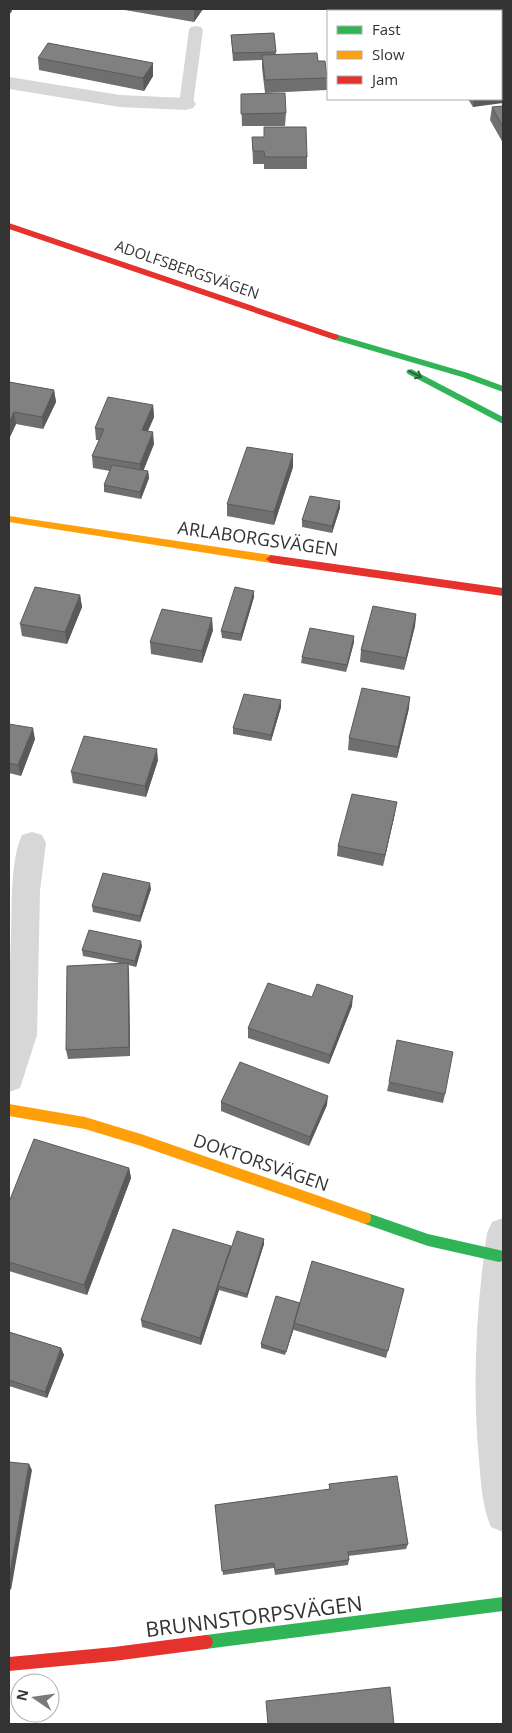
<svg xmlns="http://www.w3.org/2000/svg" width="512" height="1733" font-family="'Open Sans',sans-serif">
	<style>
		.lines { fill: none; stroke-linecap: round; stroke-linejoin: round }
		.lane { fill: #d7d7d7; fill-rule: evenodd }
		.street { fill: #d7d7d7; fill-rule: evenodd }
		.fast { fill: #30b455; fill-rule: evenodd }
		.slow { fill: #ff9f0a; fill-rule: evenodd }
		.jam { fill: #e5322d; fill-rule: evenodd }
		.wall { fill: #6f6f6f }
		.shaded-wall { fill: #5a5a5a }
		.building { fill: #818181; stroke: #5a5a5a }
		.oneway { stroke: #32603f }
		.labels { text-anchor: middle; stroke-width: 5; stroke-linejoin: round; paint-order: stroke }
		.far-street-label { font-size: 15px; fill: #333; stroke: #fff }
		.street-label { font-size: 18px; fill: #333; stroke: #fff }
		.near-street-label { font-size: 21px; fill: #333; stroke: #fff }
	</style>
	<rect width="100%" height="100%" fill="#fff"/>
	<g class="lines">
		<path class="lane" d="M196,26L201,27L203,30L193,104L191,107H181L179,104L189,30L191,27Z"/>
		<path class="street" d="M9,77L120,95L186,98L193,100L196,104L193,108L186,110L120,107L9,89Z
			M32,832L42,835L46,843L40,891L37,1035L20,1088L9,1092C6,1041 9,988 11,938C12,909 10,860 22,835Z
			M503,1218V1532L491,1527C482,1506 481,1483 479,1460C472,1384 476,1309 487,1233L492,1222Z"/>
		<path class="fast" d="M335,334L468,373L503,386V392L462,377L332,339V335Z
			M411,369L503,417V424L408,374L406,372Z
			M365,1212L428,1234L499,1250L503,1251V1261L499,1262L428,1246L365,1224L360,1222L359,1218L360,1214Z
			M503,1597V1611L206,1649L201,1647L199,1642L201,1637L206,1635Z"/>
		<path class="slow" d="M9,516L271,555L276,559L271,563L9,522Z
			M9,1104L85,1117L141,1134L365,1212L370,1214L371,1218L370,1222L365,1224L141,1146L85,1129L9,1116Z"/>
		<path class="jam" d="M9,223L338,335L339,337L335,340L332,339L9,229Z
			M271,555L503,588V596L271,563L266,559Z
			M206,1635L211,1637L213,1642L211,1647L206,1649L114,1661L9,1671V1657L114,1647Z"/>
	</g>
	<path class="wall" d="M119,9H203L194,22Z
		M435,9H483L482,11H436Z
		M274,33L276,55L318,61L327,78V90L265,93L262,68V60L233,61L231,35Z
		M38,58L153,76L144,91L39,70Z
		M241,94L286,113L285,126H242Z
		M468,99H501L473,107Z
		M503,106V143L490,120L492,107Z
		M252,137L307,157V169H264V164H253Z
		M9,382L54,390L56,402L43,429L16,424L9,439Z
		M153,405L154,417L148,431L154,444L143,470L148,471L149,478L141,499L104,492V485L110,471L93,468L92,456L99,440H96L95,428Z
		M293,467L274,525L227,516V504Z
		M340,508L332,533L302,527V520Z
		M254,591V597L241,641L222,638L221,631Z
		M80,595L82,607L67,644L22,636L20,624Z
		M416,614L415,626L404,670L360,662L361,650Z
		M213,630L202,663L151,654L150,642Z
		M354,642L346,672L301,663L302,657Z
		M281,700V707L271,741L233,734V728Z
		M409,708L397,758L348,750L349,738Z
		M9,724L35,739L21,776L9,773Z
		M158,760L146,797L73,783L71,772Z
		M395,813L383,866L337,856L338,846Z
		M151,889L140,922L93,912L92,906Z
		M142,946L136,967L128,965L129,973L130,1056L68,1059L66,1050L120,963L83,956L82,950Z
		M312,997L352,1006L329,1064L248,1038V1028Z
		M389,1082L445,1094L443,1103L387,1091Z
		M221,1102L327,1105L309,1146L221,1111Z
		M129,1168L131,1178L87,1295L9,1271V1202Z
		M264,1239V1244L247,1298L219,1290L201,1345L142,1327L141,1320L231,1249Z
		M404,1289L386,1358L294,1330V1328L285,1355L261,1348V1344L300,1303Z
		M9,1332L61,1348L64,1355L47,1398L9,1386Z
		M329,1484L408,1544L406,1549L348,1556L349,1560L348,1565L275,1575L274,1568L223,1575L215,1505L329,1490Z"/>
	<path class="shaded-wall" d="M9,9H12V11L9,15Z
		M194,9H203L194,22Z
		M153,63V76L144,91L143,78Z
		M503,90V103L473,107L474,99H501V91Z
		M54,390L56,402L43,429L42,417Z
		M153,405L154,417L143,442L142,430Z
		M14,412L16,424L9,439V422Z
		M153,432L154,444L141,477L140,464Z
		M293,454V467L274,525V512Z
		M148,471L149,478L141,499L140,492Z
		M340,501V508L332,533V526Z
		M254,591V597L241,641V634Z
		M80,595L82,607L67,644L65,632Z
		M416,614L415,626L404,670L406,658Z
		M212,618L213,630L202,663V651Z
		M354,636V642L346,672L347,665Z
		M410,697L409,708L397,758L398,747Z
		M281,700V707L271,741V735Z
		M33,728L35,739L21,776L18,765Z
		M157,749L158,760L146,797L145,786Z
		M397,802L395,813L383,866L385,855Z
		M150,883L151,889L140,922V916Z
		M141,941L142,946L136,967L135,961Z
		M128,963L129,973L130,1056L129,1047Z
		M353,996L352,1006L329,1064L330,1055Z
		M328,1096L327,1105L309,1146L310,1137Z
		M129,1168L131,1178L87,1295L84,1285Z
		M264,1239V1244L247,1298V1294Z
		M231,1246V1254L218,1286L219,1290L201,1345L200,1338Z
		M294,1324V1328L285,1355L286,1352Z
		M61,1348L64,1355L47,1398L45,1392Z
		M29,1464L32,1470L11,1590L9,1588V1578Z"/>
	<path class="building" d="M274,33L276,52L233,53L231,35Z
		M48,43L153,63L143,78L38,58Z
		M317,53L318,61H325L327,78L265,80L262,55Z
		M501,60L503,65V90L501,91Z
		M285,93L286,113L241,114V94Z
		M503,106V127L492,107Z
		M264,127H306L307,157H265L264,151H253L252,137H264Z
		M9,382L54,390L42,417L14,412L9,422Z
		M108,397L153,405L142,430L153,432L140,464L92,456L104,429L95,428Z
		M247,447L293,454L274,512L227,504Z
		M112,465L148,471L140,492L104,485Z
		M310,496L340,501L332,526L302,520Z
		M35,587L80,595L65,632L20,624Z
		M235,587L254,591L241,634L221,631Z
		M373,606L416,614L406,658L361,650Z
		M162,609L212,618L202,651L150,642Z
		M310,628L354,636L347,665L302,657Z
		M362,688L410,697L398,747L349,738Z
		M244,694L281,700L271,735L233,728Z
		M9,724L33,728L18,765L9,763Z
		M84,736L157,749L145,786L71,772Z
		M352,794L397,802L385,855L338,846Z
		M103,873L150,883L140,916L92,906Z
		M89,930L141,941L135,961L82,950Z
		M128,963L129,1047L66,1050L67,966Z
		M268,983L312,997L317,984L353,996L330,1055L248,1028Z
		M397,1040L453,1052L445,1094L389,1082Z
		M240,1062L328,1096L310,1137L221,1102Z
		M34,1139L129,1168L84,1285L9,1262V1202Z
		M173,1229L231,1246L200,1338L141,1320Z
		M237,1231L264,1239L247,1294L218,1286Z
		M312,1261L404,1289L388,1351L294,1323Z
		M276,1296L300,1303L286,1352L261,1344Z
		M9,1332L61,1348L45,1392L9,1380Z
		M9,1462L29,1464L9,1578Z
		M397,1476L408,1544L348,1552L349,1560L275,1570L274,1563L222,1571L215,1505L330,1489L329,1484Z
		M390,1687L394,1724H268L266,1701Z"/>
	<defs><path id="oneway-shaft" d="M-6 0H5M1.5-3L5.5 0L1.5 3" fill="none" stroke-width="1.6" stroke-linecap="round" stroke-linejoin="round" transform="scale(1.25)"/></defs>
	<use class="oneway" href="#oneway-shaft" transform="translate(415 374) rotate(27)"/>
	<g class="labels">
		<g class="far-street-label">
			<text transform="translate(187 270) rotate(19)" y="5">ADOLFSBERGSVÄGEN</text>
		</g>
		<g class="street-label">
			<text transform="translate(258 539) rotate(8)" y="6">ARLABORGSVÄGEN</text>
			<text transform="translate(261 1163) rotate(19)" y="6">DOKTORSVÄGEN</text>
		</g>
		<g class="near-street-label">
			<text transform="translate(254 1617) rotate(-7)" y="7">BRUNNSTORPSVÄGEN</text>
		</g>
	</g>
	<rect width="512" height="1733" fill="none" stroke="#333333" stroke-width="20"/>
	<rect x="327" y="10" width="175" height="90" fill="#ffffff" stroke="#adadad"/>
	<rect x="337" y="26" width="25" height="8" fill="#30b455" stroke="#adadad"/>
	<text x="372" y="35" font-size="15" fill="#333333">Fast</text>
	<rect x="337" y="51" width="25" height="8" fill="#ff9f0a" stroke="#adadad"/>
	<text x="372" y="60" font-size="15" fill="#333333">Slow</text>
	<rect x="337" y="76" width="25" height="8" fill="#e5322d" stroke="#adadad"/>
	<text x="372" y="85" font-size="15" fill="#333333">Jam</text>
	<g transform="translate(35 1698) rotate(283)"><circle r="24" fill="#ffffff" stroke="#adadad"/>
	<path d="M0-4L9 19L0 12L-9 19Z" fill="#7a7a7a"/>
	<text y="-8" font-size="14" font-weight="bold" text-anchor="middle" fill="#333333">N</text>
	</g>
</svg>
